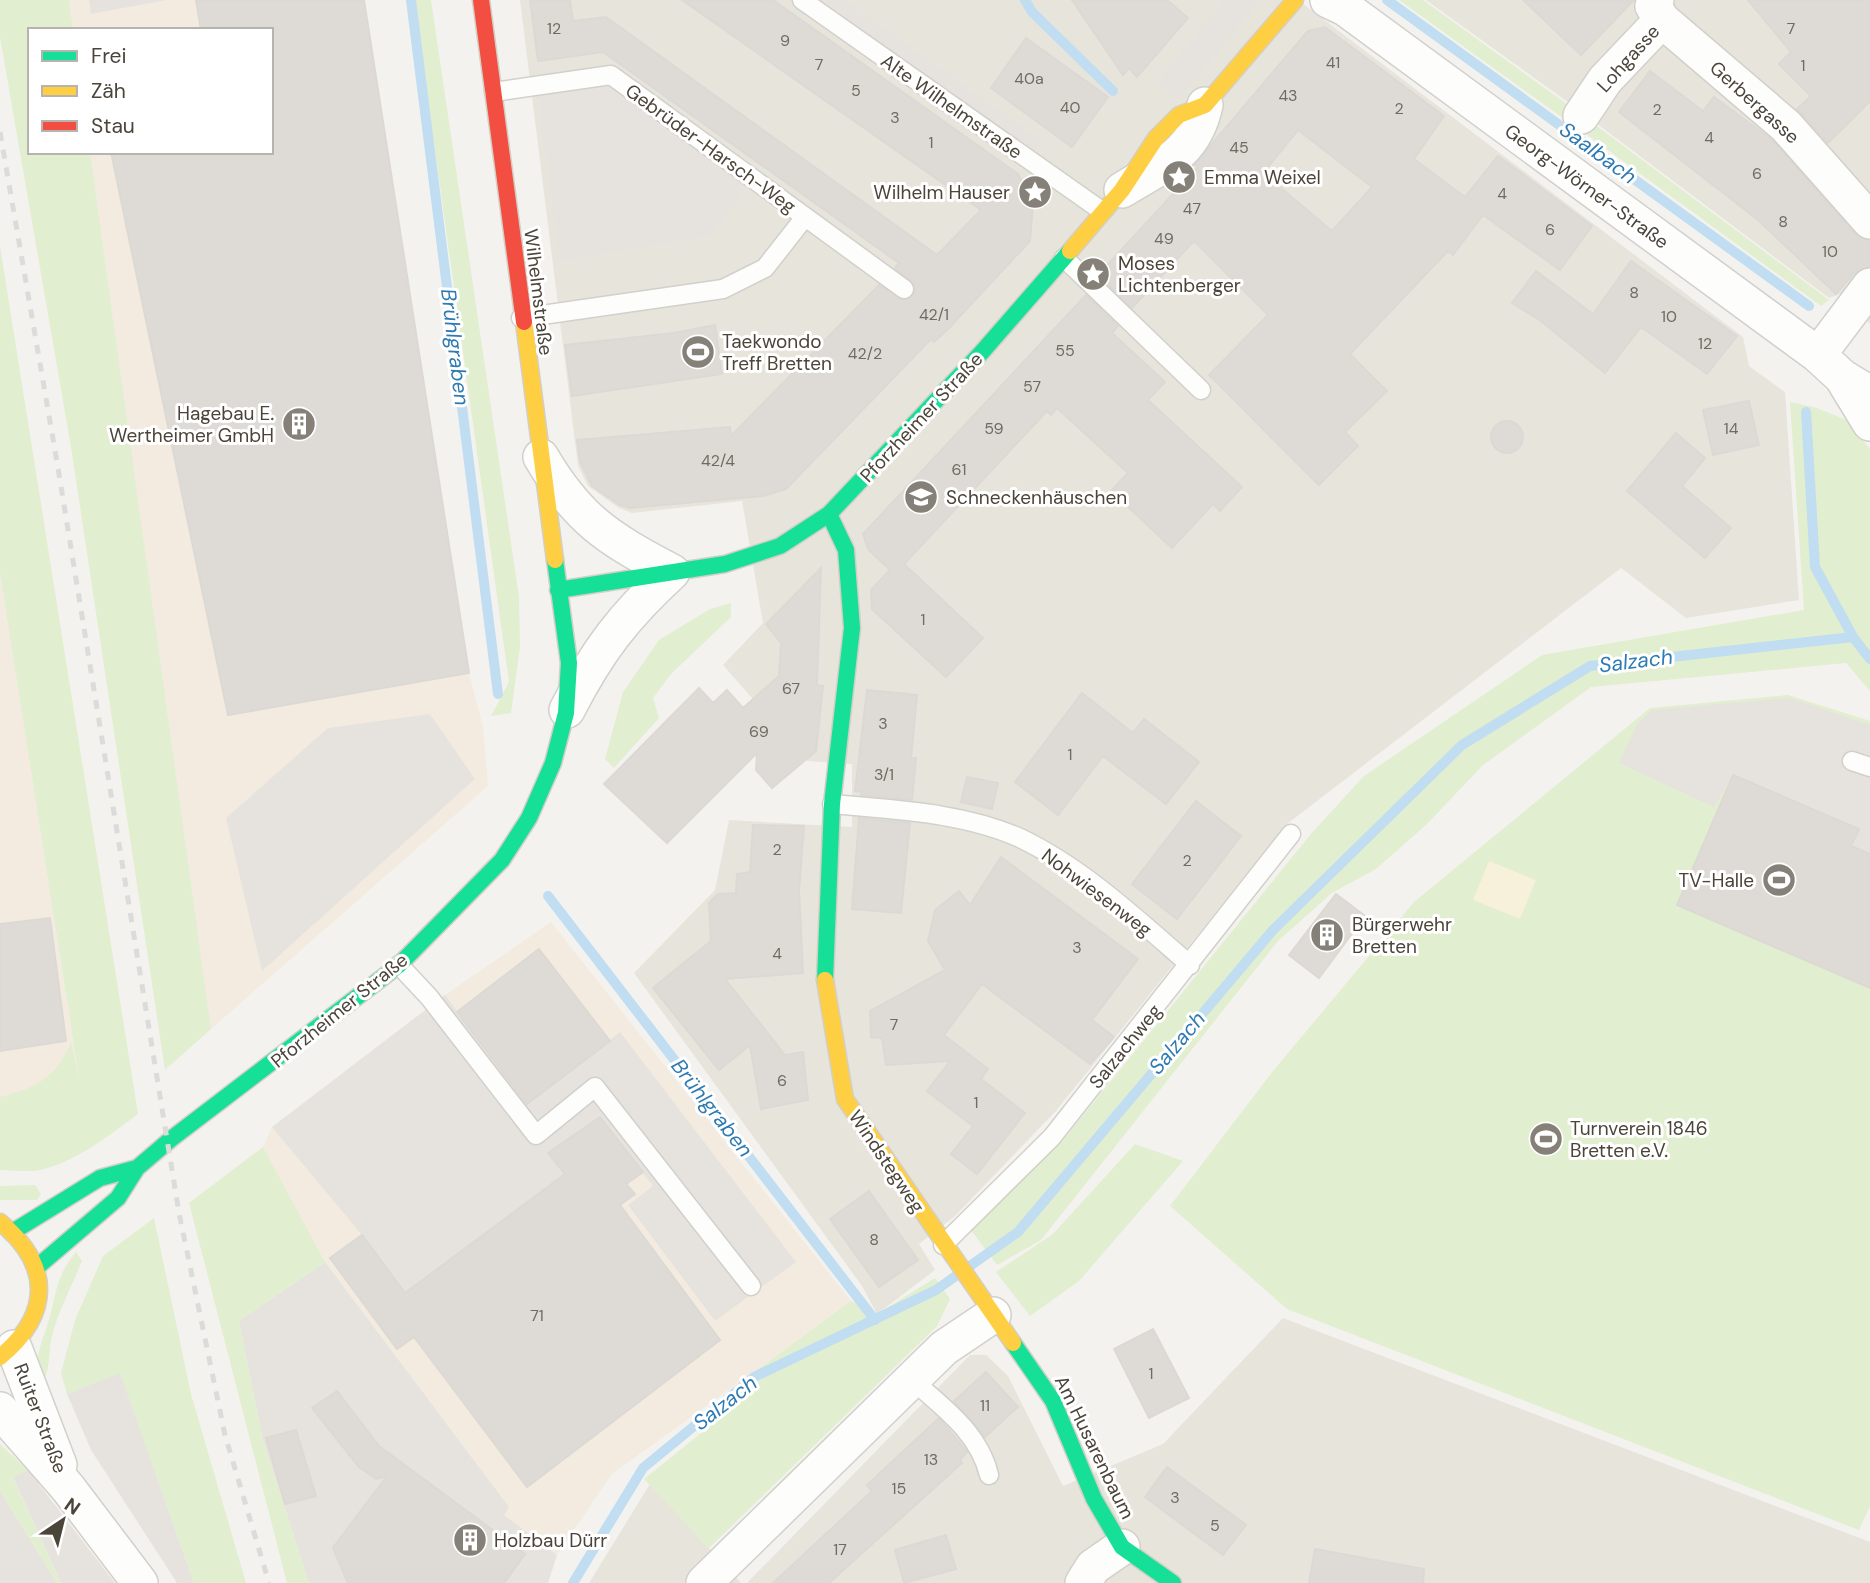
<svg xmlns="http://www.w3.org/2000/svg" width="1870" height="1583" font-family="'DM Sans',sans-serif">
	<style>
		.residential { fill: #e7e4dc }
		.commercial { fill: #f3ebdf }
		.industrial { fill: #e6e2de }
		.green { fill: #e1eecf }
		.sand { fill: #f7f0da }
		.parking { fill: #e6e3df }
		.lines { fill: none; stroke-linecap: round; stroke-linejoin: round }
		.stream { stroke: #c0ddf1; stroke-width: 10 }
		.building { fill: #dedbd6; stroke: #dcd9d4; stroke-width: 2; fill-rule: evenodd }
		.lane-casing { stroke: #d2d0cb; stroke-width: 21 }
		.street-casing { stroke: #d2d0cb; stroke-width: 38 }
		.fast-casing { stroke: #d3cfc5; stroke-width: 19 }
		.slow-casing { stroke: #d3cfc5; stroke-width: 19 }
		.jam-casing { stroke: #d3cfc5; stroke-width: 19 }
		.lane { stroke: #fdfdfc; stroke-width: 18 }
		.street { stroke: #fdfdfc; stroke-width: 35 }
		.fast { stroke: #16e098; stroke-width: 16 }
		.slow { stroke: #ffcf43; stroke-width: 16 }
		.jam { stroke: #f24e42; stroke-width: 16 }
		.rail { stroke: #dbdbda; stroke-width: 5; stroke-dasharray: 9 9; stroke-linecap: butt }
		.labels { text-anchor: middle; stroke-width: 6; stroke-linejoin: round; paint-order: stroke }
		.number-label { font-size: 16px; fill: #706a61 }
		.street-label { font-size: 19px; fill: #4b4439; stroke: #fff }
		.poi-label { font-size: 19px; fill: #4b4439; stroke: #fff; text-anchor: start }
		.water-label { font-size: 21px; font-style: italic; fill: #2e7ab2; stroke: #fff }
	</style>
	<rect width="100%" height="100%" fill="#f4f2ee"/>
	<path class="residential" d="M520,0H1298L1743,337L1749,366L1785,392L1799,600L1686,618L1621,568L1287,824L1055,1112L955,1216L919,1244L935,1270L877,1314L862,1286L634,973L715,890L729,820L852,827V764L807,761L723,665L763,623L742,501L632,513L619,508L588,486L578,466Z
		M1426,0H1870V324L1840,294L1829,298L1576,108Z
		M1283,1318L1870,1542V1583H747L970,1355H986L1008,1376L1063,1486L1163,1444Z
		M650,1484L741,1583H589Z"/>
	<path class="commercial" d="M69,0H364L469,673L483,727L488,786L211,1029L90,152H271V30H73Z
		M0,573L84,1111L0,1160Z
		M551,922L851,1301L611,1475L557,1555L504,1515L509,1507L325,1262L263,1147L272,1127L445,995Z"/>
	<path class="industrial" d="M325,1262L509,1507L504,1515L557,1555L548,1583H309L263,1440L239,1321Z
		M0,1491L57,1583H0Z"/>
	<path class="green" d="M0,0H69L73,30H30V152H90L211,1029L165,1070L71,447L0,37Z
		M414,0H431L519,597L520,647L511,713L491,716L509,682Z
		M1399,0H1423L1575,110L1567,121Z
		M1589,120L1829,300L1821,306L1582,131Z
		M0,246L138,1114C110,1135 78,1160 44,1169C30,1173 14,1170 0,1170V1097C34,1089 58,1077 71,1042L80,1084L0,573Z
		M1790,402L1817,408L1846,420L1870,449V691L1846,663L1591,687L1482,766L1427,824L1376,869L1332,893L1278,941L1041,1240L997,1265L971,1230L1064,1139L1310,835L1364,776L1542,655L1804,610Z
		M731,603V617L671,674L653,698L659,718L614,768L605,759L623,692L659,640L710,609Z
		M1788,695L1870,721V1506L1859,1530L1287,1309L1170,1206L1273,1071L1414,902L1650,708Z
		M1135,1144L1183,1161L1079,1281L1030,1316L996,1272L1053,1234Z
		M263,1147L325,1262L239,1321L263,1440L309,1583H287L189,1203Z
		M35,1185L41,1194L37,1200H0V1186Z
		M154,1218L191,1394L246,1583H194L120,1374L67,1394L61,1373L75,1320L103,1256Z
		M76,1252L82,1261C72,1286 59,1309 52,1336C48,1353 51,1375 39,1388C34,1358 39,1351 48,1323C57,1294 55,1277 76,1252Z
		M935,1278L950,1299L937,1326L709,1548L644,1479L756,1389L747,1377L851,1301L877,1314Z
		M0,1444L28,1470L13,1478L61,1583H57L0,1491Z"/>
	<path class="sand" d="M1489,861L1536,880L1520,919L1473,900Z"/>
	<path class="parking" d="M89,0H167L91,14Z
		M823,0H845L1042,141L1035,152Z
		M1225,0H1261L1179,100L1157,82Z
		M611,75L753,179L711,236L560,261L536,86Z
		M1790,698L1870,725V854L1851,846L1858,830L1733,776L1714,807L1619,763L1637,724L1652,710Z
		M430,714L475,779L262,971L226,818L328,728Z
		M445,995L527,1104L620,1032L796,1262L715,1321L628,1205L653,1186L600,1117L548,1153L565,1174L405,1293L362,1235L272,1127Z
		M120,1373L194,1583H177L91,1450L67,1394Z
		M28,1470L115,1583H61L13,1477Z"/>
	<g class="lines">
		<path class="stream" d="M411,0L498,694
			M1025,0L1032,12L1113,91
			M1387,0L1809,306
			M1806,412L1815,567L1853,637L1870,659
			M548,896L875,1320
			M573,1583L643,1468L754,1377L936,1290L1018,1232L1273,930L1462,745L1590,666L1853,637"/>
	</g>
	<path class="building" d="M196,0H364L469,673L228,715L111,152H271V30H201Z
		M530,0H570L573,21L606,17L937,255L981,210L682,0H773L1018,174L1033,204L1030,241L950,327L934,342L931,339L786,489L763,496L630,508L620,505L592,486L580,462L577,440L730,427L731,436L879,285L903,300L913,296L915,285L895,268L899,263L603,52L538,61Z
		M1072,0H1167L1188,18L1137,77L1129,68L1123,75Z
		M1523,0H1634L1581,55Z
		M1748,0H1870V101L1828,143L1797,109L1811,96L1779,64L1791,52Z
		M1325,27L1444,116L1414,159L1465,197L1498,156L1592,226L1560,270L1483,215L1453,255L1448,251L1350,354L1387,391L1345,432L1358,446L1319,485L1209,375L1268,315L1194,241L1132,308L1098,275L1198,167L1195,165L1211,145L1308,31ZM1298,130L1372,187L1332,231L1263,173Z
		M1026,38L1108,97L1072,147L991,88Z
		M1650,71L1703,111L1714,97L1772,140L1855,234L1870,241V266L1854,273L1836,294L1758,220L1619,112Z
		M1631,261L1737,336L1707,374L1641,327L1605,373L1541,321L1512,303L1536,271L1593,314Z
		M1086,295L1118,326L1112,333L1165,382L1148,400L1242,487L1220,511L1213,504L1172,548L1111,491L1128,473L1057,408L1051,415L1047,411L904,564L983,638L946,677L872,609L871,590L890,570L868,549L863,534Z
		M715,325L722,374L572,396L565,345L674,333Z
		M1749,401L1759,445L1713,455L1703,410Z
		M1491 437a16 16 0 1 1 32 0a16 16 0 1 1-32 0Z
		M1676,433L1705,458L1682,486L1731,528L1705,558L1627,491Z
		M821,568L817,685L823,686L816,751L772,788L756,770L757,753L667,843L604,784L699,688L713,703L727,690L743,708L779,676L781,643L766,624Z
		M867,690L917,695L911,758H916L912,800L861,795L862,792L855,791Z
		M1082,693L1133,733L1144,719L1199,762L1166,804L1103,756L1058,815L1015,782Z
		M1733,775L1859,829L1851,846L1870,854V988L1677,905Z
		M967,777L998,783L992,809L961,802Z
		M1196,801L1241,836L1177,919L1132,884Z
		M859,818L910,823L901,913L852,909Z
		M753,825L804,826L799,891L803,973L725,979L785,1055L803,1052L808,1100L761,1109L750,1045L719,1070L653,988L711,941L709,903L718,894L736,893L737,874L750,872Z
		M1001,857L1138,959L1092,1020L1114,1037L1090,1064L982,984L944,1035L988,1069L981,1079L1025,1113L977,1174L951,1154L973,1126L927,1091L950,1061L886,1065L882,1038L871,1037L870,1011L945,970L928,941L935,910L959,891L970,905Z
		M1336,894L1365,916L1319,978L1289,955Z
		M50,918L66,1041L0,1051V924Z
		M539,949L610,1041L527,1104L457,1012Z
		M600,1117L643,1172L626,1184L635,1194L620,1205L720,1340L527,1487L414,1337L397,1349L330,1258L362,1235L405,1293L565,1174L548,1153Z
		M869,1191L918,1260L879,1287L830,1219Z
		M1153,1329L1189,1398L1149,1418L1114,1349Z
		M986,1372L1018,1407L985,1437L954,1401Z
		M337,1391L379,1446L525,1554L504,1583H348L333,1548L387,1476L376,1479L359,1467L312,1408Z
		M939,1418L967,1452L960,1460L962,1463L829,1583H773L872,1491L867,1485Z
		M296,1430L316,1496L285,1504L266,1438Z
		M1167,1467L1246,1525L1223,1555L1145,1497Z
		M946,1535L956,1569L904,1583L895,1550Z
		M1315,1549L1424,1569L1423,1583H1309Z"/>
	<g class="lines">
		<g class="lane-casing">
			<path id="lane" d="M802,0L1102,211
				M494,92L611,75L904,289
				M1064,258L1201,390
				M521,318L723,289L765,268L805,217
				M1852,761L1870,767
				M832,804C894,810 962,812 1020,838C1083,868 1137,919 1190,965
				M399,965L429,997L536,1135L595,1087L751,1286
				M943,1245L1052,1137L1291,834
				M912,1380C943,1407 979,1433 989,1475"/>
		</g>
		<g class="street-casing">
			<path id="street" d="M1328,0L1345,8L1818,355L1842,377L1870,394
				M1656,0L1653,6L1662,20L1786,126L1870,221
				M1581,116L1605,80L1662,20
				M1122,190C1162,165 1194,155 1205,105
				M1818,355L1870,286
				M1842,377L1870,423
				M541,457C578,520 609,539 672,572C624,616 597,651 567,710
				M14,1348L59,1465
				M0,1410L68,1488L140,1583
				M704,1583L944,1348L993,1315
				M1083,1583L1093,1567L1122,1547"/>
		</g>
		<g class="fast-casing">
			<path id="fast" d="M558,590L725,564L780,546L829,514L982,352L1070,251
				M825,980L832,804L852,628L846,550L829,514
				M14,1231L100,1178L137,1168
				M37,1267L118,1198L137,1168L171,1139L399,965L502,860L529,818L553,763L566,713L569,663L555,560
				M1013,1343L1053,1401L1094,1499L1122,1547L1173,1583"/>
		</g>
		<g class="slow-casing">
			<path id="slow" d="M1070,251L1122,190L1156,138L1179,115L1205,105L1295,0
				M524,322L555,560
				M825,980L845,1099L1013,1343
				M0,1222C52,1265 52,1314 0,1357"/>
		</g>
		<g class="jam-casing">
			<path id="jam" d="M481,0L524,322"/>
		</g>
		<use href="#lane" class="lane"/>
		<use href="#street" class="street"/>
		<use href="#fast" class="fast"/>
		<use href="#slow" class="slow"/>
		<use href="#jam" class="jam"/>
		<path class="rail" d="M0,132L57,462L179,1213L225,1435L269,1583"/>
	</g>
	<defs>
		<g id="sight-disc" transform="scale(1.75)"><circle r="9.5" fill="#868178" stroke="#fff"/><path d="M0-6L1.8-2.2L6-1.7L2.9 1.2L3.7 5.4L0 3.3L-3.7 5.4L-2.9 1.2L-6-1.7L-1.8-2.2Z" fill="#fff"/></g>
		<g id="stadium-disc" transform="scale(1.75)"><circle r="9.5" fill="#868178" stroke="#fff"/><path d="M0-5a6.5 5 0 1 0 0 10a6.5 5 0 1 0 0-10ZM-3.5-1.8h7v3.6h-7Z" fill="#fff"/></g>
		<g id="building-disc" transform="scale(1.75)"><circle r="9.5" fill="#868178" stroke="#fff"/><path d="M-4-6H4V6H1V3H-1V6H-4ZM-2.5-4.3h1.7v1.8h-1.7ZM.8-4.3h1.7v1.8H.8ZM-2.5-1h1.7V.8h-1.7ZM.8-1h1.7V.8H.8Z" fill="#fff"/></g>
		<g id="school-disc" transform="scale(1.75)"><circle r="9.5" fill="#868178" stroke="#fff"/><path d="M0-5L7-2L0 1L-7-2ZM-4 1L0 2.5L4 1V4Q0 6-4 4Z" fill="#fff"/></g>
	</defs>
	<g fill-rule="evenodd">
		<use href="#sight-disc" x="1179" y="177"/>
		<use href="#sight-disc" x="1035" y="192"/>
		<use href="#sight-disc" x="1093" y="274"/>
		<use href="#stadium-disc" x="698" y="352"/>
		<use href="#building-disc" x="299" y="424"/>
		<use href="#school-disc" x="921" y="497"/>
		<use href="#stadium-disc" x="1779" y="880"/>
		<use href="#building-disc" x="1327" y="935"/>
		<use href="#stadium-disc" x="1546" y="1139"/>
		<use href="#building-disc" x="470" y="1540"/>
	</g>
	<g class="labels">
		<g class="number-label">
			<text x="554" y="34">12</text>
			<text x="1791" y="34">7</text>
			<text x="785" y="46">9</text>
			<text x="1333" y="68">41</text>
			<text x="819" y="70">7</text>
			<text x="1803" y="71">1</text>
			<text x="1029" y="84">40a</text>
			<text x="856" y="96">5</text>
			<text x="1288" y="101">43</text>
			<text x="1070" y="113">40</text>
			<text x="1399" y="114">2</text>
			<text x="1657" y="115">2</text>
			<text x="895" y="123">3</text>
			<text x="1709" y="143">4</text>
			<text x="931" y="148">1</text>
			<text x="1239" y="153">45</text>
			<text x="1757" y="179">6</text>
			<text x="1502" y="199">4</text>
			<text x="1192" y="214">47</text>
			<text x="1783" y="227">8</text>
			<text x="1550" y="235">6</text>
			<text x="1164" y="244">49</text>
			<text x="1830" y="257">10</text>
			<text x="1634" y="298">8</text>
			<text x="934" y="320">42/1</text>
			<text x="1669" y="322">10</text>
			<text x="1705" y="349">12</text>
			<text x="1065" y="356">55</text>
			<text x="865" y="359">42/2</text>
			<text x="1032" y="392">57</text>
			<text x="994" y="434">59</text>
			<text x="1731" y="434">14</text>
			<text x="718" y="466">42/4</text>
			<text x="959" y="475">61</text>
			<text x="923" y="625">1</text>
			<text x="791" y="694">67</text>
			<text x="883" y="729">3</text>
			<text x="759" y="737">69</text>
			<text x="1070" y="760">1</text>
			<text x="884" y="780">3/1</text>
			<text x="777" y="855">2</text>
			<text x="1187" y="866">2</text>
			<text x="1077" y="953">3</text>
			<text x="777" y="959">4</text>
			<text x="894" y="1030">7</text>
			<text x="782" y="1086">6</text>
			<text x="976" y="1108">1</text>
			<text x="874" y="1245">8</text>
			<text x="537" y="1321">71</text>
			<text x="1151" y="1379">1</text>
			<text x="985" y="1411">11</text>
			<text x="931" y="1465">13</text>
			<text x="899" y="1494">15</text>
			<text x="1175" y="1503">3</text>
			<text x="1215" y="1531">5</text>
			<text x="840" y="1555">17</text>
		</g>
		<g class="street-label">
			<text transform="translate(1628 58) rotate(-48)" y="7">Lohgasse</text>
			<text transform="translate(1755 102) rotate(42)" y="7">Gerbergasse</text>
			<text transform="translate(952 106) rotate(35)" y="7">Alte Wilhelmstraße</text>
			<text transform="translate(711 148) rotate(36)" y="7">Gebrüder-Harsch-Weg</text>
			<text transform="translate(1587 186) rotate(36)" y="7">Georg-Wörner-Straße</text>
			<text transform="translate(539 292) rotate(83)" y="7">Wilhelmstraße</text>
			<text transform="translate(921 417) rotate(-47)" y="7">Pforzheimer Straße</text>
			<text transform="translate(1097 892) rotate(37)" y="7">Nohwiesenweg</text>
			<text transform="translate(339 1010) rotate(-39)" y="7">Pforzheimer Straße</text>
			<text transform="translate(1125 1046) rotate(-51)" y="7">Salzachweg</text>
			<text transform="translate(887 1161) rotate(56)" y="7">Windstegweg</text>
			<text transform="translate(41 1418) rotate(69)" y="7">Ruiter Straße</text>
			<text transform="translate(1095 1447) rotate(64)" y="7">Am Husarenbaum</text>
		</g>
		<g class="poi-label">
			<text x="1204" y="184">Emma Weixel</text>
			<text x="1010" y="199" text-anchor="end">Wilhelm Hauser</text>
			<text x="1118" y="270">Moses<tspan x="1118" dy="22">Lichtenberger</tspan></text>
			<text x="722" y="348">Taekwondo<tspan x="722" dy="22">Treff Bretten</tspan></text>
			<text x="274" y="420" text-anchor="end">Hagebau E.<tspan x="274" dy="22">Wertheimer GmbH</tspan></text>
			<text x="946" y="504">Schneckenhäuschen</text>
			<text x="1754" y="887" text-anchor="end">TV-Halle</text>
			<text x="1352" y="931">Bürgerwehr<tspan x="1352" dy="22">Bretten</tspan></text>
			<text x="1570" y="1135">Turnverein 1846<tspan x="1570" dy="22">Bretten e.V.</tspan></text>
			<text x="494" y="1547">Holzbau Dürr</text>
		</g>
		<g class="water-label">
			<text transform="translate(1598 153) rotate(36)" y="7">Saalbach</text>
			<text transform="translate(455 347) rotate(83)" y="7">Brühlgraben</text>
			<text transform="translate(1636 661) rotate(-7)" y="7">Salzach</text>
			<text transform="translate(1177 1043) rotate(-50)" y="7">Salzach</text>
			<text transform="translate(712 1108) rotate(52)" y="7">Brühlgraben</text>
			<text transform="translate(725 1403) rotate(-38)" y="7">Salzach</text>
		</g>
	</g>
	<rect x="28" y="28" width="245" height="126" fill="#ffffff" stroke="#b7b4b0" stroke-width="2"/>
	<rect x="42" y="51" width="35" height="10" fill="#16e098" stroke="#b7b4b0" stroke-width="2"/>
	<text x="91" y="63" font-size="21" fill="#4b4439">Frei</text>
	<rect x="42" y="86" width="35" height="10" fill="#ffcf43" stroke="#b7b4b0" stroke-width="2"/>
	<text x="91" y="98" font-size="21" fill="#4b4439">Zäh</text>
	<rect x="42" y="121" width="35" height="10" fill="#f24e42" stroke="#b7b4b0" stroke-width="2"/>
	<text x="91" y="133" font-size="21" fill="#4b4439">Stau</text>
	<g transform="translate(63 1520) rotate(35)" stroke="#ffffff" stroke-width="5" paint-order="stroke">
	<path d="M0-5L12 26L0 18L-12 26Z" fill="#4b4439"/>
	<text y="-10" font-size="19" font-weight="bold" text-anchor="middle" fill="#4b4439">N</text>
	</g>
</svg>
